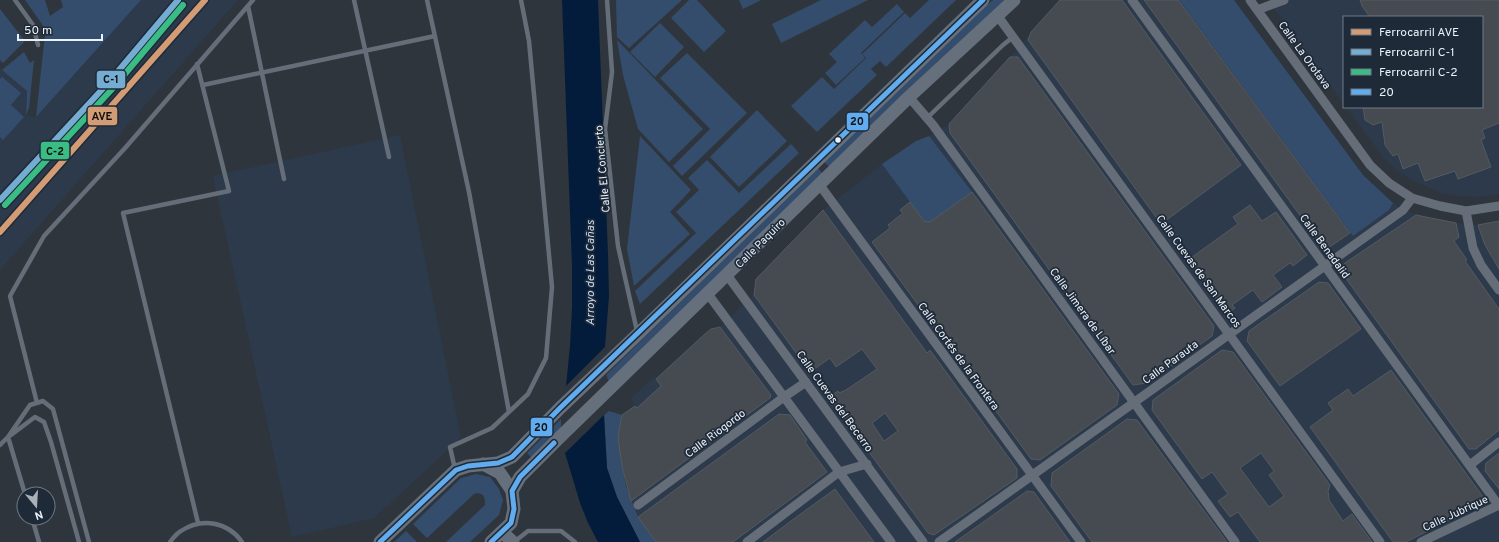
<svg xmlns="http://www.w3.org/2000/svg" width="1499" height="542" font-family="Overpass,sans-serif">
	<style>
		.built { fill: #2c3a4c }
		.green { fill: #344d6c }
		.water { fill: #041c3b }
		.pier { fill: #2f353c }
		.building { fill: #464b52; stroke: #545a60; fill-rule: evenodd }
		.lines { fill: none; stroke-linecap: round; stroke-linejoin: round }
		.service { stroke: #656e78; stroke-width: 4.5 }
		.minor { stroke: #656e78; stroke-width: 9 }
		.secondary { stroke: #66707d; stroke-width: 13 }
		.bus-1-casing { stroke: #1f2a38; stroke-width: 8 }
		.bus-1 { stroke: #60acee; stroke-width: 5 }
		.rail-1-casing { stroke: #1f2a38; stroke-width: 9 }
		.rail-2-casing { stroke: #1f2a38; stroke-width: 9 }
		.rail-3-casing { stroke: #1f2a38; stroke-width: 9 }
		.rail-1 { stroke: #d39c74; stroke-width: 6 }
		.rail-2 { stroke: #75add2; stroke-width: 6 }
		.rail-3 { stroke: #3abd84; stroke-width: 6 }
		.bus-dot { fill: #eaf2fb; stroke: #1f2a38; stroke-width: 1.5 }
		.labels { text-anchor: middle; stroke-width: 3.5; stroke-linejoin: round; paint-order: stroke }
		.street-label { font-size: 11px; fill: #eaf2fb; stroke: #1f2a38 }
		.water-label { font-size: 12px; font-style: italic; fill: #c5d9f2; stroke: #1f2a38 }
		.line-badge { stroke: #1f2a38; stroke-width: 1.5 }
		.pale-badge-label { font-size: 11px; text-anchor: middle; font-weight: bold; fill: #111 }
	</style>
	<rect width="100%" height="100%" fill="#2f353c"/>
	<path class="built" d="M141,0H238L0,270V68L27,91L26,115L36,117Z
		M1060,0H1234L1363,175L1393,203L1416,215L1456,223L1479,225L1499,221V542H656L638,517L631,501L623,470L618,436L622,415L635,406L631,398L654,377L656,378L706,333L711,329L720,327L753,295L756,279L823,210L882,164L916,141L929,136L949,124L1010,57Z
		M1268,0H1499V194L1481,197L1459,196L1441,193L1410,179L1399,172L1384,158L1346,107H1482V17H1344V104Z
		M400,135L461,438L374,518L292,537L213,176Z"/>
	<path class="green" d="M25,0H45L50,16L63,7L61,0H141L36,117L45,34L42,24Z
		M616,0H681V1L629,48L617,37Z
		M689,0H697L726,31L704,52L671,18Z
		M739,0H761L743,9Z
		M821,0H868L781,43L772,24Z
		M929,0H956L886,67L880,61L871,69L877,75L817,132L791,106L822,77L834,89L866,58L862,54L905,13L910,18Z
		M993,0H1006L830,167L824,162L981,10Z
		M1179,0H1234L1363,175L1393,203L1389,210L1353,236Z
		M897,4L904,12L861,53L865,58L836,85L825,73L837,62L829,54L865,20L872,27Z
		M0,9L25,41L3,63L0,60Z
		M660,23L684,47L655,77L630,52Z
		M617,40L703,129L669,162L638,129L623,75Z
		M24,52L30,63L34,60L29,108L26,115L27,91L2,70Z
		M687,53L747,113L682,176L673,166L710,129L660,78Z
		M2,77L21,93L11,105L24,117L3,140L0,137V79Z
		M757,110L787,141L739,187L710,157Z
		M640,136L691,190L670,212L690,234L634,286L627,249Z
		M929,136L972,192L927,225L882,164L916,141Z
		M791,144L799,153L640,304L635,291L696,233L676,212L699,190L688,178L707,160L739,193Z
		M818,168L823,174L609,382L606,375Z
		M609,411L622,415L618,436L623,470L626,486L638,517L656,542H640L617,497L607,468L604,415Z
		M561,419V430L532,458L527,453Z
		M476,474L490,477L499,489L503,500L499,515L470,542H446L485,505V500L483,495L478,493L474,494L427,538L413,524L461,478Z
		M406,531L417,542H394Z"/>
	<path class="water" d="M562,0H598L608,254L609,296L605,347L604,415L607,468L617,497L640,542H598L588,523L580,503L565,453L566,386L570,346L572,308V266Z"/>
	<path class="pier" d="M607,345L606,413L563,455L564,388Z"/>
	<path class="building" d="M1060,0H1122L1241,165L1161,224L1028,40L1031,32Z
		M1144,0H1178L1350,233L1325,250Z
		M1360,0H1499V123L1482,130L1485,138L1481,140L1491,167L1458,179L1455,171L1425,181L1418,163L1403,169L1398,154L1393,156L1385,145L1382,122L1373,125L1365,120L1363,107H1482V17H1370L1362,6Z
		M1010,57H1018L1214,326L1212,336L1147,383L1133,385L950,133L949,124Z
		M972,192L1119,394L1117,405L1040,460L1031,459L872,242L890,228L888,225L903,213L900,210L910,202L924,221L930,222Z
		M1250,205L1262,221L1276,212L1307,255L1293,266L1290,263L1273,275L1282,287L1262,302L1253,290L1232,305L1235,308L1227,314L1188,260L1238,224L1233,217Z
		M823,210L927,353L930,350L1017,469V478L934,535L928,533L869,452L872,449L859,431L856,434L829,397L838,391L839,393L846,390L877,369L862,349L836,367L830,358L810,372L754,295L756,279ZM885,413L898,431L884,441L872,423Z
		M1416,215L1456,223L1459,237L1454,241L1467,260L1465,261L1499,309V430L1476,449H1469L1342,273L1341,267L1345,263Z
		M1499,221V269L1485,245L1478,225Z
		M1319,282L1328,283L1361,329L1280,386L1247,341L1249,331Z
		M720,327L771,395L770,398L631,501L623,470L620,453L618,436L622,415L635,406L637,408L661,386L656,379L706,333L711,329Z
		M1222,350L1233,352L1330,485L1328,491L1329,500L1343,521L1352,514L1372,542H1260L1238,512L1230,517L1218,501L1228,494L1212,472L1202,479L1152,410L1153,400ZM1261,453L1274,471L1269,475L1284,496L1269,507L1240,468Z
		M1391,370L1486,501L1406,542H1393L1310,427L1333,410L1328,403L1348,389L1353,396Z
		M779,414L790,415L807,440L805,442L827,472L733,542H656L638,517Z
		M1127,419L1137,420L1227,542H1092L1051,486L1052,473Z
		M1499,453V489L1485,471L1486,463Z
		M835,489L874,542H763L791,521Z
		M1027,491L1034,492L1070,542H955Z"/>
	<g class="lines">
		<path class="service" d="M15,0L33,25L38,45
			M354,0L389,157
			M427,0L469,192L509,412
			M607,0L612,72L605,129L618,246L637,331
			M248,6L284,179
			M197,64L229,191L123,213L198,523
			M203,85L435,36
			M927,118L1003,45L1013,37
			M37,403L10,296L44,236L126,147L253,0
			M11,435L35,417L44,422L51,442L79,542
			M8,437L30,405L43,401L53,409L89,542
			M0,445L8,437L25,494
			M455,469L450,447L492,428L528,394L546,358L552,287L529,41L521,0
			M32,518L39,542
			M170,542C173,538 177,533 181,531C202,517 228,522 242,542
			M514,542L528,531H561L575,542"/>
		<path class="minor" d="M1132,0L1499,506
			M1250,0L1370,165L1389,183L1412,198L1440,206L1466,211L1499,206
			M1257,10L1284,0
			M997,15L1380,542
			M909,97L933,125L1235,542
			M819,184L1081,542
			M1466,211L1473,248L1481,265L1499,290
			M727,275L923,542
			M708,294L891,542
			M1470,465L1499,442
			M638,505L784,397L806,382
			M747,542L839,472L867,464
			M939,542L1403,210L1412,198
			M1421,542L1499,505"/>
		<path class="secondary" d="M483,464L500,473L512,491L514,509L511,523L491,542
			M512,491L520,477L559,438L909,97L1014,0
			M502,532L513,542
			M380,542L456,470L468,466L498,463L512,457L560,408L638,334L983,0"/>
		<g class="bus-1-casing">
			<path id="bus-1" d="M380,542L456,470L468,466L498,463L512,457L560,408L983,0
				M491,542L511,523L514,509L512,491L520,477L554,443"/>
		</g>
		<use href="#bus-1" class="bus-1"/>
		<g class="rail-1-casing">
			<path id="rail-1" d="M0,232L205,0"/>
		</g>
		<g class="rail-2-casing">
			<path id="rail-2" d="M0,200L109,82L178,0"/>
		</g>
		<g class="rail-3-casing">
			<path id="rail-3" d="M5,205L114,87L183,5"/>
		</g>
		<use href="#rail-1" class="rail-1"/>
		<use href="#rail-2" class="rail-2"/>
		<use href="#rail-3" class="rail-3"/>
	</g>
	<circle class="bus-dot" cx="838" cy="140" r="3.5"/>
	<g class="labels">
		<g class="street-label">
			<text transform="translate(1305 55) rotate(54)" y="4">Calle La Orotava</text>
			<text transform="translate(602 169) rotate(-95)" y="4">Calle El Concierto</text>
			<text transform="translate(760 243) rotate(-45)" y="4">Calle Paquiro</text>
			<text transform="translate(1325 246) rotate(54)" y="4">Calle Benadalid</text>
			<text transform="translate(1199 271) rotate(54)" y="4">Calle Cuevas de San Marcos</text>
			<text transform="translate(1083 311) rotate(54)" y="4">Calle Jimera de Líbar</text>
			<text transform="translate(959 356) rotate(54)" y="4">Calle Cortés de la Frontera</text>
			<text transform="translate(1170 362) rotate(-36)" y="4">Calle Parauta</text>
			<text transform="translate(835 401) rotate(54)" y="4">Calle Cuevas del Becerro</text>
			<text transform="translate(715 433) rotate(-37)" y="4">Calle Riogordo</text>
			<text transform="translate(1455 513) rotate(-25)" y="4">Calle Jubrique</text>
		</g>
		<g class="water-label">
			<text transform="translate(590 273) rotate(-90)" y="4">Arroyo de Las Cañas</text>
		</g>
	</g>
	<g class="line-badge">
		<rect x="96" y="70" width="30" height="19" rx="4" fill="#75add2"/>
		<rect x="87" y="106" width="31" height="20" rx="4" fill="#d39c74"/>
		<rect x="846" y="112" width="23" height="19" rx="4" fill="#60acee"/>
		<rect x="40" y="141" width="30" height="19" rx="4" fill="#3abd84"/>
		<rect x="530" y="417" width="23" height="20" rx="4" fill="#60acee"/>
	</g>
	<g class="pale-badge-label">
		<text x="111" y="83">C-1</text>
		<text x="102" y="120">AVE</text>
		<text x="857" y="125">20</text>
		<text x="55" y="155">C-2</text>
		<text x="541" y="431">20</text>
	</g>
	<rect x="1343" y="16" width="140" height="92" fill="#1f2a38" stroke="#707a86"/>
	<rect x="1351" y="29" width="20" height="6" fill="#d39c74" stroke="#707a86"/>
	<text x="1379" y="36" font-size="12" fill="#eaf2fb">Ferrocarril AVE</text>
	<rect x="1351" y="49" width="20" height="6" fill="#75add2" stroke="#707a86"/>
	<text x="1379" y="56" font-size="12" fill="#eaf2fb">Ferrocarril C-1</text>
	<rect x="1351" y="69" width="20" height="6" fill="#3abd84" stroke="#707a86"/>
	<text x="1379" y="76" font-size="12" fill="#eaf2fb">Ferrocarril C-2</text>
	<rect x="1351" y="89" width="20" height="6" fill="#60acee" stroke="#707a86"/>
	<text x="1379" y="96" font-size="12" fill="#eaf2fb">20</text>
	<g transform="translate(36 506) rotate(162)"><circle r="19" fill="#1f2a38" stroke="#707a86"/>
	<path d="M0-3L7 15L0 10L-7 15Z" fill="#a9b0b8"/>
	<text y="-6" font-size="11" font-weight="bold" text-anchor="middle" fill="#eaf2fb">N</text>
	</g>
	<path d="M18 34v6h84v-6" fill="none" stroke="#eaf2fb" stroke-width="2"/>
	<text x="24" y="34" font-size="12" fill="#eaf2fb" stroke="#1f2a38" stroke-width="3" paint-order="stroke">50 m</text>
</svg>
